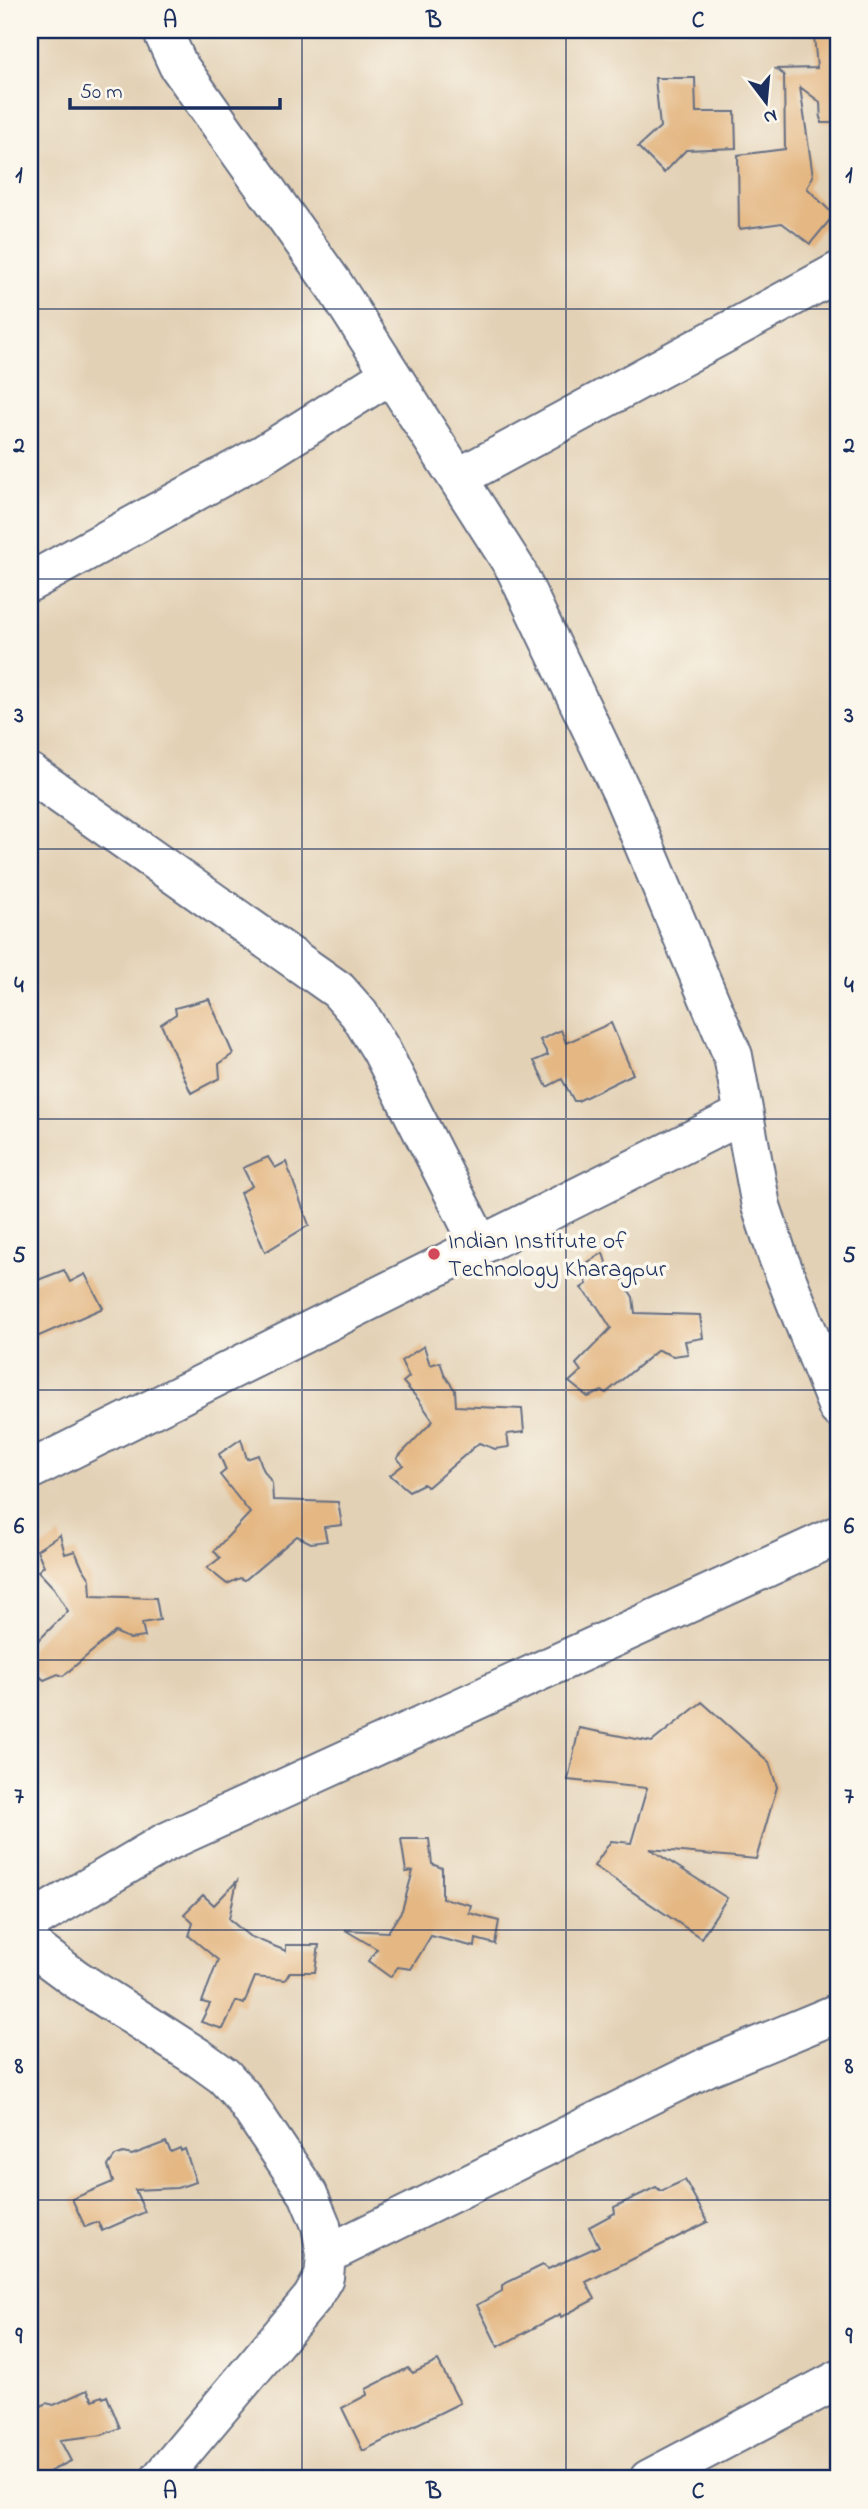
<svg xmlns="http://www.w3.org/2000/svg" width="868" height="2509" font-family="'Indie Flower',sans-serif">
	<style>
		.built { fill: #e3d1b6 }
		.building { fill: #e4b783 }
		.lines { fill: none; stroke-linecap: round; stroke-linejoin: round }
		.minor-casing { stroke: #666e82; stroke-width: 42 }
		.minor { stroke: #fff; stroke-width: 38 }
		.grid { fill: none; stroke: #1b2f5e; stroke-width: 2; stroke-opacity: 0.55 }
		.poi-dot { fill: #d1495b; stroke: #fbf7ec; stroke-width: 2.5 }
		.labels { text-anchor: middle; stroke-width: 7; stroke-linejoin: round; paint-order: stroke }
		.poi-label { font-size: 24px; fill: #1b2f5e; stroke: #fbf7ec; text-anchor: start }
		.neatline { fill: none; stroke: #1b2f5e; stroke-width: 2.5 }
		.grid-label { font-size: 23px; text-anchor: middle; font-weight: bold; fill: #1b2f5e }
	</style>
	<rect width="100%" height="100%" fill="#fbf7ec"/>
	<filter id="ink" filterUnits="userSpaceOnUse"><feTurbulence type="fractalNoise" baseFrequency=".0143" numOctaves="2"/><feDisplacementMap in="SourceGraphic" scale="14" xChannelSelector="R" yChannelSelector="G"/><feConvolveMatrix kernelMatrix="1 2 1 2 8 2 1 2 1" color-interpolation-filters="sRGB"/></filter>
	<filter id="wash" filterUnits="userSpaceOnUse"><feTurbulence type="fractalNoise" baseFrequency=".00686" numOctaves="4" result="noise"/><feDisplacementMap in="SourceGraphic" scale="28" xChannelSelector="R" yChannelSelector="G"/><feGaussianBlur stdDeviation="1.57" result="paint"/><feColorMatrix in="noise" values="0 0 0 0 0 0 0 0 0 0 0 0 0 0 0 0 0 1.4 0 .05"/><feComposite in="paint" operator="in"/></filter>
	<g filter="url(#wash)">
		<rect width="100%" height="100%" fill="#f1e2c4"/>
		<path class="built" d="M30,30H838V2479H30Z"/>
		<g id="blocks">
			<path class="building" d="M838,32V123H821L820,102L800,87L813,176L807,188L834,215L810,244L782,223L739,229L738,155L785,149L784,75L776,69L817,68L814,35Z
				M655,78H695L696,112H735L736,148L686,150L664,173L638,147L660,127Z
				M209,999L233,1054L219,1064L220,1078L191,1093L161,1024L176,1014L175,1008Z
				M611,1023L633,1074L578,1101H574L562,1079L547,1087L534,1061L548,1055L540,1040L561,1030L566,1043Z
				M268,1157L275,1168L286,1162L309,1225L265,1252L240,1193L252,1186L243,1168Z
				M603,1253L609,1272L618,1268L624,1283L633,1297L635,1313L700,1315L703,1338L685,1341L688,1354L673,1356L658,1350L606,1393L602,1391L588,1397L569,1382L581,1371L576,1364L611,1328L597,1306L581,1288L587,1284L580,1267Z
				M64,1270L70,1282L85,1274L103,1308L30,1340V1283Z
				M424,1346L430,1365L440,1362L445,1376L455,1390L456,1406L522,1409L524,1432L507,1434L509,1447L495,1449L479,1443L428,1487L423,1484L409,1491L390,1475L403,1465L397,1458L433,1421L418,1399L403,1382L409,1377L401,1361Z
				M241,1439L247,1459L258,1455L263,1469L272,1483L273,1500L338,1502L342,1525L324,1527L327,1541L311,1543L297,1536L245,1580L240,1578L227,1584L207,1568L220,1558L214,1551L250,1513L220,1475L226,1470L219,1454Z
				M60,1535L65,1554L75,1551L81,1565L90,1579L91,1596L156,1598L160,1620L142,1623L145,1637L130,1639L115,1632L63,1676L58,1674L44,1680L30,1668V1649L68,1611L54,1588L38,1571L44,1566L37,1550Z
				M702,1702L769,1762L777,1787L756,1859L650,1849L727,1898L701,1938L594,1866L611,1841L631,1843L647,1788L568,1780L579,1728L652,1742Z
				M401,1839H429L432,1864L442,1868V1898L471,1905L469,1913L499,1921L495,1944L476,1939L475,1947L431,1936L411,1969L398,1967L390,1977L368,1961L377,1949L345,1930L388,1932L402,1910L413,1871L406,1872Z
				M237,1881L229,1919L249,1936L286,1951V1945H319L315,1972H290L285,1980L255,1977L244,2004L236,2001L223,2029L201,2022L210,2004L202,2002L218,1960L189,1936L193,1923L184,1914L203,1895L214,1905Z
				M166,2142L171,2152L180,2148L181,2151L185,2149L196,2182L177,2188L135,2190L145,2212L102,2231L98,2222L85,2227L72,2199L113,2182L108,2166L115,2156L123,2153L132,2155Z
				M685,2180L708,2222L586,2282L595,2299L561,2317L560,2314L498,2347L477,2305L502,2291V2285L543,2265L548,2269L599,2246L589,2227L615,2213L614,2207L656,2187L661,2191Z
				M438,2361L460,2403L363,2451L342,2408L367,2395L366,2389L408,2368L413,2373Z
				M87,2390L93,2400L102,2396L103,2398L107,2396L120,2428L102,2435L60,2440L71,2461L35,2479H30V2437L37,2433L32,2417L34,2411L46,2403L54,2405Z"/>
		</g>
	</g>
	<g filter="url(#ink)">
		<use href="#blocks" fill-opacity="0" stroke="#666e82" stroke-width="2"/>
		<g class="lines">
			<g class="minor-casing">
				<path id="minor" d="M162,30L178,65L334,285L515,568L623,795L733,1056L761,1206L778,1257L838,1408
					M458,478L838,272
					M30,582L262,455L391,374
					M30,773L338,990L359,1014L381,1050L480,1245
					M30,1470L744,1114
					M30,1922L164,1843L838,1535
					M30,1945L76,1979L199,2058L224,2076L243,2097L308,2194L321,2225L326,2255L324,2277L312,2298L160,2479
					M326,2255L707,2067L838,2013
					M649,2479L838,2380"/>
			</g>
			<use href="#minor" class="minor"/>
		</g>
	</g>
	<path class="grid" d="M302,30V2479M566,30V2479M30,309H838M30,579H838M30,849H838M30,1119H838M30,1390H838M30,1660H838M30,1930H838M30,2200H838"/>
	<circle class="poi-dot" cx="434" cy="1254" r="7"/>
	<g class="labels">
		<g class="poi-label">
			<text x="448" y="1248">Indian Institute of<tspan x="448" dy="28">Technology Kharagpur</tspan></text>
		</g>
	</g>
	<rect width="868" height="2509" fill="none" stroke="#fbf7ec" stroke-width="77"/>
	<g transform="translate(766 102) rotate(164)" stroke="#fbf7ec" stroke-width="5" paint-order="stroke">
	<path d="M0-5L12 26L0 18L-12 26Z" fill="#1b2f5e"/>
	<text y="-10" font-size="19" font-weight="bold" text-anchor="middle" fill="#1b2f5e">N</text>
	</g>
	<path d="M70 98v10h210v-10" fill="none" stroke="#1b2f5e" stroke-width="3.5"/>
	<text x="80" y="98" font-size="21" fill="#1b2f5e" stroke="#fbf7ec" stroke-width="5" paint-order="stroke">50 m</text>
	<rect x="38" y="38" width="792" height="2432" class="neatline"/>
	<g class="grid-label">
		<text x="170" y="27">A</text>
		<text x="434" y="27">B</text>
		<text x="698" y="27">C</text>
		<text x="19" y="182">1</text>
		<text x="849" y="182">1</text>
		<text x="19" y="452">2</text>
		<text x="849" y="452">2</text>
		<text x="19" y="722">3</text>
		<text x="849" y="722">3</text>
		<text x="19" y="992">4</text>
		<text x="849" y="992">4</text>
		<text x="19" y="1262">5</text>
		<text x="849" y="1262">5</text>
		<text x="19" y="1533">6</text>
		<text x="849" y="1533">6</text>
		<text x="19" y="1803">7</text>
		<text x="849" y="1803">7</text>
		<text x="19" y="2073">8</text>
		<text x="849" y="2073">8</text>
		<text x="19" y="2343">9</text>
		<text x="849" y="2343">9</text>
		<text x="170" y="2498">A</text>
		<text x="434" y="2498">B</text>
		<text x="698" y="2498">C</text>
	</g>
</svg>
